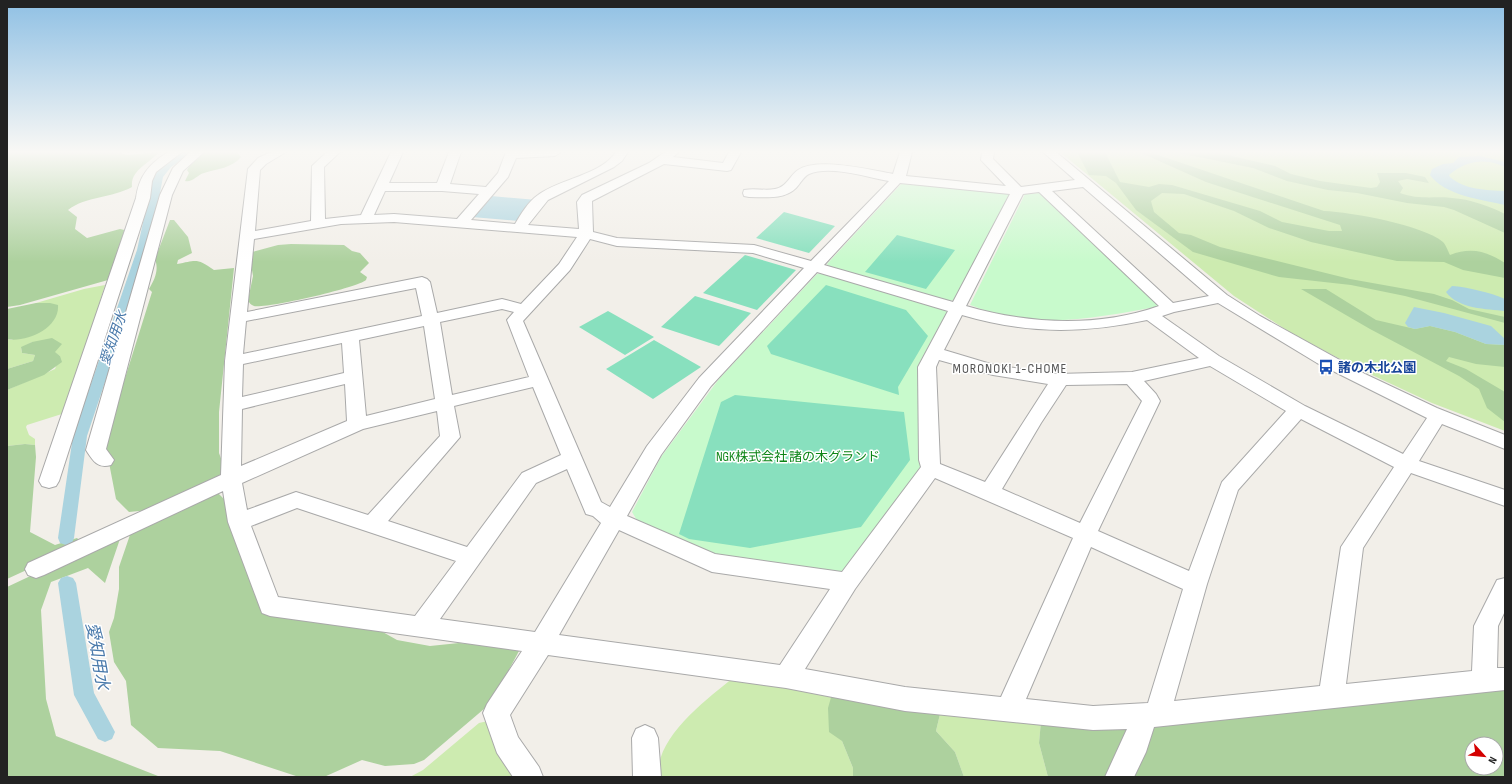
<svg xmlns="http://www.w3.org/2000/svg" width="1512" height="784" font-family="'Sofia Sans Condensed','Noto Sans JP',sans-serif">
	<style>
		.grass { fill: #cdebb0 }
		.forest { fill: #add19e; fill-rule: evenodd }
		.park { fill: #c8facc }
		.pitch { fill: #88e0be }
		.water { fill: #aad3df }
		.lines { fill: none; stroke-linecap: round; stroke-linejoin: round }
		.canal { fill: #aad3df; fill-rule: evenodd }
		.minor-casing { stroke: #a9a9a9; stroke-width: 2 }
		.minor { fill: #fff; fill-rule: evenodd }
		.labels { text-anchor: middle; stroke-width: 3; stroke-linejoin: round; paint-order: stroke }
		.transit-label { font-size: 13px; font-weight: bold; fill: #164399; stroke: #fff; text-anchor: start }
		.park-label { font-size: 13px; fill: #0c8416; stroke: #fff }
		.water-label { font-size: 14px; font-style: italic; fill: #4a7aab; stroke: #fff }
		.neighbourhood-label { font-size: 14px; letter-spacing: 1px; fill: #555; stroke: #fff }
		.near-water-label { font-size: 17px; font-style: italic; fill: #4a7aab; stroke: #fff }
	</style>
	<rect width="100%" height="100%" fill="#f2efe9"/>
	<path class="grass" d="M1060,152H1505V431L1432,403L1357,368L1291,333L1234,296Z
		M105,285L65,413L27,425L26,427L29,435L35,439V445L25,444L7,446V390L55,369L60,356L54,352L32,342L21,348L22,353L35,355L33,361L7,369V339L12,340L50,303H36L84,289Z
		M733,678L832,694L842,741L853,768V777H660C651,741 708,698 733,678Z
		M940,714L1041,721L1039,743L1048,777H964L955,752L936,731Z
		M488,721L520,777H410L423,770L479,723Z"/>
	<path class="forest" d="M7,152H117L127,155L159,152C150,163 130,170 132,187C112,198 86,196 68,210L77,217L75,229L87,238L120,229L129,231L108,280L20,305L7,307Z
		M205,152H237L241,157C232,168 217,169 204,173C197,175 192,183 185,181L189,173L187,170L193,160Z
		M1077,152H1105L1120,182L1149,187L1159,184L1172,185L1260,211L1282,222L1329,231H1342L1340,225L1206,182L1139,152L1152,153L1324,211C1351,212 1423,225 1443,242C1446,245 1448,251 1450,255C1471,247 1486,251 1505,263V278L1463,270L1444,262L1397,261L1311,242L1269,228L1234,211L1184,194L1162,193L1151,201L1154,212L1179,233L1191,235L1220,247L1350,279L1434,294L1452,300L1469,309L1505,317V323L1405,296L1351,285L1279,277L1193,252L1136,210L1116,183L1106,176L1089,175Z
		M1174,152H1214L1275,166L1291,174L1320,181L1371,188L1377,187L1380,182L1377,173H1406L1425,177L1429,183L1407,179L1398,181L1403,188L1400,193C1418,200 1434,196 1452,198C1470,199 1489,206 1505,214V233L1454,210L1444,207L1407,203L1357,193L1328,190L1287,181L1253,168Z
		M170,220H174L188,237L192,253L178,260L177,264C197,260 197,258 214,270L234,268L219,412V453L223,464V476L149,510L129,512L116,499L105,442L152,292L149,289C155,279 159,270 155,259Z
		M291,244L344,245L352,251L360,253L369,263L360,272L367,277L366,280C357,288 265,309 254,306C251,305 249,303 248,300L253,276L251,264L253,258L251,254L252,252L278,245Z
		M1301,289H1326L1376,320L1415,329L1430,326L1455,332L1486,344L1505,345V367L1476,364L1449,357L1446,361L1466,369L1505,392V422L1487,408L1479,389L1459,376L1370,329Z
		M36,303H50L58,305C60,328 26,343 7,339V309Z
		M52,338L62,344L55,352L60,356L62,362L44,375L7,390V369L33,361L35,355L22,353L21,347L32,342Z
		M25,444L35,445L36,457L30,532L55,545L77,538L83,544L7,579V446Z
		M218,493L224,499L230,527L264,611L381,631L397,640L430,646L459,643L502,647L519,651L491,703L424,760L414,764L385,766L362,760L324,777H299L220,751L158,748L131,725L126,681L114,662L109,632L114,618L119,589V567L132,529Z
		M122,533L105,583L88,568L51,582L41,610L46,699L56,736L158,776L175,777H7V587Z
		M1505,688V777H1125L1148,723ZM1472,744H1496V768H1472Z
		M832,694L940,714L936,731L955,752L964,777H853V768L842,741L829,732L828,708Z
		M1041,721L1137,723L1112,777H1048L1039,743Z"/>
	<path class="park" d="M903,182L1011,193L954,300L949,301L830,267L827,264Z
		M1041,193L1161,306C1110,315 1057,327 1005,316C993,314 982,309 970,305L1025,194Z
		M823,273L946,309L949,313L921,366L923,468L851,568L839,573L709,558L638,522L632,512L661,457L719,379L817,274Z"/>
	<path class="pitch" d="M784,212L835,226L809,253L756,238Z
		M897,235L955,250L926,289L865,272Z
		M745,255L796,270L757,310L703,293Z
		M826,285L906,310L928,336L898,387L899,395L771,354L767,346Z
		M695,296L751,313L719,346L661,327Z
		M608,311L654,337L625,355L579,327Z
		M654,340L701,367L653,399L606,369Z
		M735,395L904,412L910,460L861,527L750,548L689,539L679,534L721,402Z"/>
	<path class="water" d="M1480,156L1505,162V167C1484,157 1465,161 1449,175L1450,177C1465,190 1486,190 1505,191V205C1482,200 1444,195 1430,175L1432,169L1443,164L1453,163L1459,157Z
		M491,196L537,200L519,221L472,217Z
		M1452,286C1467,287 1492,293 1505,299V311C1487,309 1458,309 1446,292Z
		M1414,307L1444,313L1491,326L1505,339V345L1486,344L1455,332L1430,326L1415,329L1408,327L1405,323Z"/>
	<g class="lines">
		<path class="canal" d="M182,152H193L171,167L163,177L149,250L87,436L74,538L72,543L66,545L60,543L58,538L73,436L137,250L153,177L165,163Z
			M67,576L73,578L76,583L94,693L115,732L112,739L105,742L98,739L74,695L58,583L61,578Z"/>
		<g class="minor-casing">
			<path id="minor" d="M168,152H182L156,172L152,181L150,198L59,481L56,486L49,488L42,486L39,481L136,198C139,176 149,164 168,152Z
				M190,152H204L183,171L172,195L106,449L114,460L111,465C98,469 93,461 86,450L160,195L173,168Z
				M271,152H286L266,164L260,170L255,231L311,221L312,166L327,152H340L324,167L325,219L361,215L391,152H403L389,183H437L449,152H461L450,184L486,187L498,173L506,152H561L555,156L516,158L508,177L471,220L515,224C521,214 528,202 538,195C559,179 601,175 616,152H628L622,161L614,167L548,200L528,225L579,229L577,202L582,195L649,163L665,152H679L673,157L723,163L729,152H741L731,170L727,171L664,164L592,201L593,232L617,238L754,245L811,261L889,181C866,177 830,165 809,174C804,176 800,184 796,188C784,200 765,197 749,197L744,196L743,193L744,190C755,188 765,191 775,189C787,187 790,175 798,170C818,157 871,170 893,174L900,152H912L906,176L1006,186L981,160L982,152H994L993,159L1021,187L1075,180L1043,152H1056L1227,295L1260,316L1365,374L1437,408L1505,435V449L1442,424L1419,461L1505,490V506L1411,473L1363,548L1346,684L1472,671L1474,626L1497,580L1505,578V611L1498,626L1497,668H1505V690L1154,727L1146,752L1134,777H1105L1127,729L1093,730L905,711L786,688L548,655L510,715L518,737L539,767L543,777H513L497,753L483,713L487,704L522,651L270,616L262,613L228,522L223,491L44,575L36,578L28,575L25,569L28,563L221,475L225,361L248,169L258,158ZM900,183L1010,194L953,302L824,265ZM1083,187L1209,296L1173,303L1052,191ZM385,191H442L479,194L457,219L394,214L374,215ZM1039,192L1159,306C1097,328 1028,324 966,306L1023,194ZM394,222L577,237L559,264L521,304L502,299L437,313L430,282L427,279L422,277L247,312L254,239L341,224ZM590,239L617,246L753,253L804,268L699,378L647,446L610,507L601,502L523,321L570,270ZM817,272L948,311L918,367L919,460L921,467L842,572L715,554L627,516L661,455L711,386ZM416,288L422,316L243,354L246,321ZM1218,303L1317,363L1427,418L1403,454L1305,406L1219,356L1162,316L1174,312ZM502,309L514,312L507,320L529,377L452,395L440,322ZM962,315C1027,334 1081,334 1147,320L1199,358L1132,372L1057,374L994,365L944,350ZM424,326L435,399L366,416L359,340ZM342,343L344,373L242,397L243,364ZM939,360L993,375L1048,384L985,482L940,464L936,367ZM1210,366L1286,411L1222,482L1189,571L1098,531L1160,401L1156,394L1144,381ZM345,384L347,421L241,466L242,409ZM1127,384L1142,401L1080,523L1002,489L1041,423L1066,385ZM533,387L561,455L522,473L467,547L388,521L460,437L454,406ZM437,411L440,436L368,515L296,492L247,510L242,483L363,429ZM1301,419L1394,467L1341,547L1320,686L1174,701L1207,584L1238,490ZM567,469L586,514L593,516L601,523L535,632L440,619L536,483ZM935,478L1073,538L1001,697L905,687L805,669L855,589ZM297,508L456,561L415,616L278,597L251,526ZM619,530L712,572L830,589L780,665L559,635ZM1091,547L1183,589L1148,703L1093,706L1026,699Z
				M645,725L654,729L658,738L661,777H633L632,738L636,729Z"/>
		</g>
		<use href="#minor" class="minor"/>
	</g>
	<linearGradient id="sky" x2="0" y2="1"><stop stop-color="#8fc0e4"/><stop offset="0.58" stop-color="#f9f8f5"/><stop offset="1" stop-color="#f9f8f5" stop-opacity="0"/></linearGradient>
	<rect width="1512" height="262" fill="url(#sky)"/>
	<defs>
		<g id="bus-bare" transform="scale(1.2)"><path d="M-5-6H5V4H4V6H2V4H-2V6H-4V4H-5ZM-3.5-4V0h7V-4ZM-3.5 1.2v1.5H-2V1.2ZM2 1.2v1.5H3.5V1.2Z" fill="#1a4fb4" stroke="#fff" stroke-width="2.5" paint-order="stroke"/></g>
	</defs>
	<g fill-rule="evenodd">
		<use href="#bus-bare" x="1326" y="367"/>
	</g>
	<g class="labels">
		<g class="transit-label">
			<text x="1338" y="372">諸の木北公園</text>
		</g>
		<g class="park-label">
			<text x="798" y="461">NGK株式会社 諸の木グランド</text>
		</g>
		<g class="water-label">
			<text transform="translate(113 338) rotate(-71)" y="5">愛知用水</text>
		</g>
		<g class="neighbourhood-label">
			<text x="1010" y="373">MORONOKI 1-CHOME</text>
		</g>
		<g class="near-water-label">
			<text transform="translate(98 656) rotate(80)" y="6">愛知用水</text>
		</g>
	</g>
	<rect width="1512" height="784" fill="none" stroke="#222222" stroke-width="16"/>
	<g transform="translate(1484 756) rotate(117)"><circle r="19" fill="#ffffff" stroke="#a7a7a7"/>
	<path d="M0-3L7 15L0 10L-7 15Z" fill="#d40000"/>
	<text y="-6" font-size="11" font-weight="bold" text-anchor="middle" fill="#222222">N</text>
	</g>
</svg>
